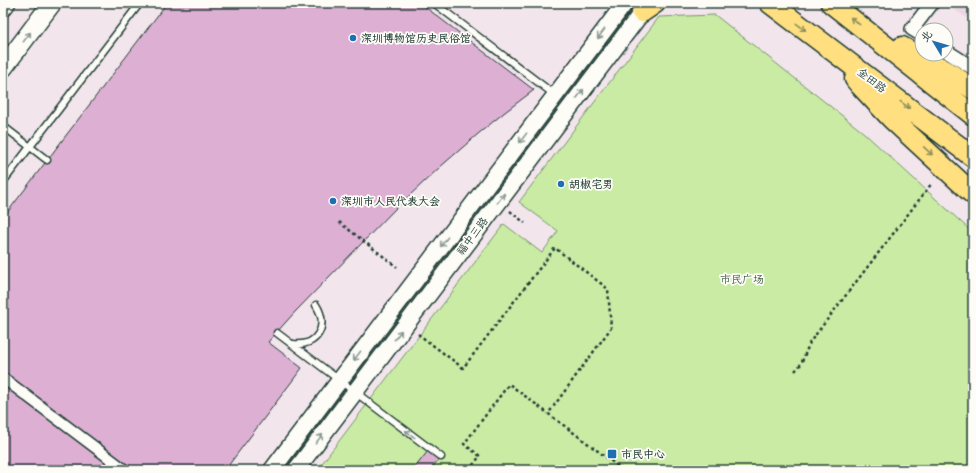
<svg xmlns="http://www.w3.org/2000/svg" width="976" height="473" font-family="'Gochi Hand','LXGW WenKai TC',sans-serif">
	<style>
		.built { fill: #ecd5e4 }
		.green { fill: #caeba4; stroke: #74946c }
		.building { fill: #ddb0d3; stroke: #1f3d34 }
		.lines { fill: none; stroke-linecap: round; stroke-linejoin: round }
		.service-casing { stroke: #1f3d34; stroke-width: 9 }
		.pedestrian-casing { stroke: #1f3d34; stroke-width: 13 }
		.minor-casing { stroke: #1f3d34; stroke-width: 16 }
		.tertiary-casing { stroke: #1f3d34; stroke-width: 19 }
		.secondary-casing { stroke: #1f3d34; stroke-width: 21 }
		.primary-casing { stroke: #1f3d34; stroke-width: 23 }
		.path { stroke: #1f3d34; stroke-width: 2.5; stroke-dasharray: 3 3; stroke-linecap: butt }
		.service { stroke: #fdfcf7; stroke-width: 6 }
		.pedestrian { stroke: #fdfcf7; stroke-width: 10 }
		.minor { stroke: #fdfcf7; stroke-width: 13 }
		.tertiary { stroke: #fdfcf7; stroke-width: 16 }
		.secondary { stroke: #fdfcf7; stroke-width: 18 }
		.primary { stroke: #ffdf80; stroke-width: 20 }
		.oneway { stroke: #8f8e5a }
		.oneway2 { stroke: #8e9c96 }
		.poi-dot { fill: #1f6fb2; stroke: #fdfcf7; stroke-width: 1.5 }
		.labels { text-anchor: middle; stroke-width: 3.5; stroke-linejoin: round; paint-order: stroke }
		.poi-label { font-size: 11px; font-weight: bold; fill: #1f3d34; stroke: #fdfcf7; text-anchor: start }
		.street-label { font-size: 11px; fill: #1f3d34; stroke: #fdfcf7 }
		.park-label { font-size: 11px; fill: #41604a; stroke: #fdfcf7 }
	</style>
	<rect width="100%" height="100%" fill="#f3e5ec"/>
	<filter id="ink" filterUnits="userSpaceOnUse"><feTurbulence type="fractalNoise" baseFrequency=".025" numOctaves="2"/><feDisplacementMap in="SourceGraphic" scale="8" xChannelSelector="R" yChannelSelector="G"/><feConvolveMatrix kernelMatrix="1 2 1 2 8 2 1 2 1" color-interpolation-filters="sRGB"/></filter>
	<g filter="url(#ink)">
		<path class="built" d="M960,3H973V22L955,10Z"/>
		<path class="green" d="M715,15L864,133L973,233V470H317L504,224L542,253L558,231L519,202L659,17Z"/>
		<path class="building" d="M167,3H420L534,90L505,112L478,134L439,168L396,208L294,313L268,342L302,368L225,470H3V218Z
			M428,451L439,459L430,470H413Z"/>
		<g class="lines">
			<g class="service-casing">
				<path id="service" d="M434,3L555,95
					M3,126L47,160
					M3,182L140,3
					M277,333L441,457
					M293,344C318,347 329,325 316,305"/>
			</g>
			<g class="pedestrian-casing">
				<path id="pedestrian" d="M3,378L125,470"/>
			</g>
			<g class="minor-casing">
				<path id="minor" d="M922,35L912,29L932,3
					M946,51L973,68"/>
			</g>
			<g class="tertiary-casing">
				<path id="tertiary" d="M272,470L625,3
					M296,470L649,3"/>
			</g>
			<g class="secondary-casing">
				<path id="secondary" d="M3,7L6,3
					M3,68L52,3"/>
			</g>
			<g class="primary-casing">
				<path id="primary" d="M770,3L973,157
					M831,3L973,115
					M642,12L655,3
					M902,47L948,72L973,89
					M855,79L860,85L892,119L973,194"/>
			</g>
			<path class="path" d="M510,211L525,223
				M339,222L397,267
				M418,334L463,368L555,248L608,289L611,328L548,414
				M795,371L801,364L810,342L932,183
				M469,470L480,456L464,444L509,384L623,470"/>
			<use href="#service" class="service"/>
			<use href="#pedestrian" class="pedestrian"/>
			<use href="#minor" class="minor"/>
			<use href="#tertiary" class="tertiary"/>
			<use href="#secondary" class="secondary"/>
			<use href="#primary" class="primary"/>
		</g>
		<defs><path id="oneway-shaft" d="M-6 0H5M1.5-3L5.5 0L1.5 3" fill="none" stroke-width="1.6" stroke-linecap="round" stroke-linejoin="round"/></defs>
		<g class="oneway">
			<use href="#oneway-shaft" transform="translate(855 21) rotate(-142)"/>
			<use href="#oneway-shaft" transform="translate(801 27) rotate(37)"/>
			<use href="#oneway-shaft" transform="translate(905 105) rotate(37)"/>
			<use href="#oneway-shaft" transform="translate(928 151) rotate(43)"/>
		</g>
		<g class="oneway2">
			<use href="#oneway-shaft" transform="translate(601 34) rotate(127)"/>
			<use href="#oneway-shaft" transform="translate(27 37) rotate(-53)"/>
			<use href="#oneway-shaft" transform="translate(580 94) rotate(-53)"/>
			<use href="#oneway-shaft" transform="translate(523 138) rotate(127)"/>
			<use href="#oneway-shaft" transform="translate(501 198) rotate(-53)"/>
			<use href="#oneway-shaft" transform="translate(444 242) rotate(127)"/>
			<use href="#oneway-shaft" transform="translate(398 335) rotate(-53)"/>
			<use href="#oneway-shaft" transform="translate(357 356) rotate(127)"/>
			<use href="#oneway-shaft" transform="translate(410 434) rotate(-143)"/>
			<use href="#oneway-shaft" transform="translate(319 439) rotate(-53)"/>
		</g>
	</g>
	<g class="poi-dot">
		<circle cx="353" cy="38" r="4"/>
		<circle cx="561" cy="184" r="4"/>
		<circle cx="333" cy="201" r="4"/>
		<rect x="607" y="449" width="10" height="10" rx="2"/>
	</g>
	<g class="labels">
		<g class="poi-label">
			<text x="361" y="42">深圳博物馆历史民俗馆</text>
			<text x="569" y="188">胡椒宅男</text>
			<text x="341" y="205">深圳市人民代表大会</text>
			<text x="621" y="458">市民中心</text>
		</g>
		<g class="street-label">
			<text transform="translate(872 80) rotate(37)" y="4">金田路</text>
			<text transform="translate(472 236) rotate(-53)" y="4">福中三路</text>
		</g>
		<g class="park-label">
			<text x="742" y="283">市民广场</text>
		</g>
	</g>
	<rect width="976" height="473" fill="none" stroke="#fdfcf7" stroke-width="16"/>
	<rect x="8" y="8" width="960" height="457" fill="none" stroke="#1f3d34" stroke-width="1.5" filter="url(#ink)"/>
	<g transform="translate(934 42) rotate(308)"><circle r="19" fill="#fdfcf7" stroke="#a4b0a9"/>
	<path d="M0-3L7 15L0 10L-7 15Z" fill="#1f6fb2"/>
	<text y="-6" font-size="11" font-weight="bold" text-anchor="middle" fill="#1f3d34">北</text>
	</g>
</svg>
